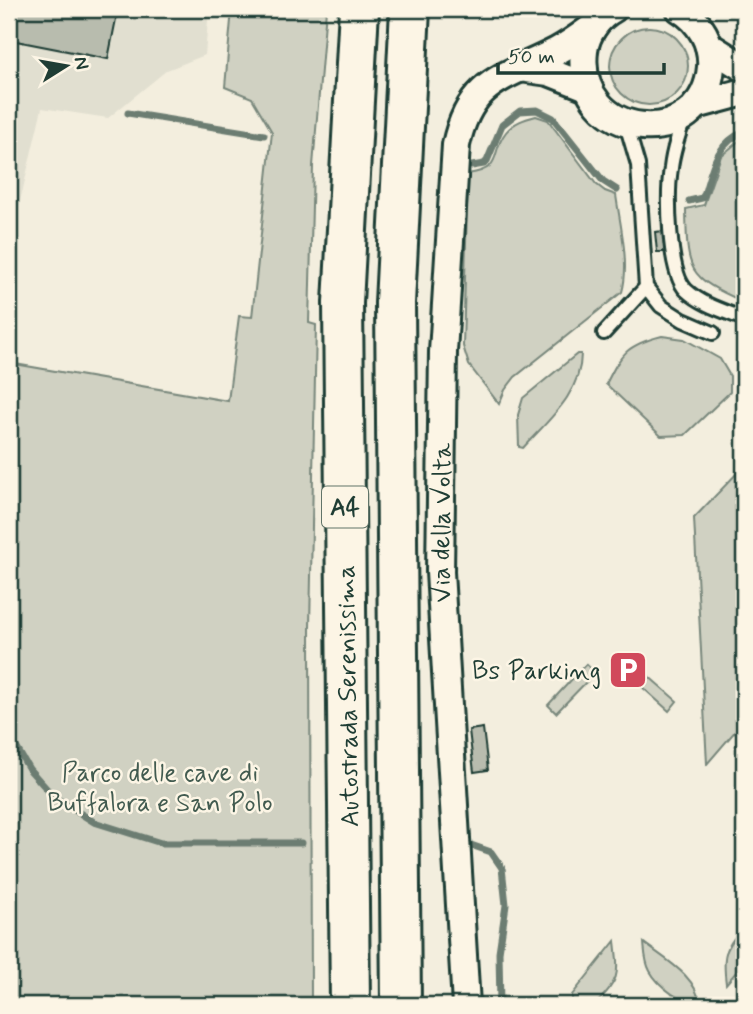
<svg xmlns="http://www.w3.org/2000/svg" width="753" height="1014" font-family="Mynerve,sans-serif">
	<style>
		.built { fill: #e1dfd0 }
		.green { fill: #d0d1c2; stroke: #78877b; stroke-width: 2 }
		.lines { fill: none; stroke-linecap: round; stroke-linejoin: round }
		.stream { stroke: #6c7d72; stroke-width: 7 }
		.building { fill: #b8bcae; stroke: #1f3d34; stroke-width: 2 }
		.service-casing { stroke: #1f3d34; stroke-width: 18 }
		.minor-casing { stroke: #1f3d34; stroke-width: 32 }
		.motorway-casing { stroke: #1f3d34; stroke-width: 44 }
		.service { stroke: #fcf5e5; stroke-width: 12 }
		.minor { stroke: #fcf5e5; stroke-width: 26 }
		.motorway { stroke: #fcf5e5; stroke-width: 38 }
		.labels { text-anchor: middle; stroke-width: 5; stroke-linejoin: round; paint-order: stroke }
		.shield { fill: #fcf5e5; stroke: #617469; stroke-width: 2 }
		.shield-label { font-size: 24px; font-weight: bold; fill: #1f3d34 }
		.street-label { font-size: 26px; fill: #1f3d34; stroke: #fcf5e5 }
		.poi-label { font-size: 26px; fill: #1f3d34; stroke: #fcf5e5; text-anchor: end }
		.park-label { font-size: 26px; fill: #425b50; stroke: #fcf5e5 }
	</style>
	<rect width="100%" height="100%" fill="#f3eede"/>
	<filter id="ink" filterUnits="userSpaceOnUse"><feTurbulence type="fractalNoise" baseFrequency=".0143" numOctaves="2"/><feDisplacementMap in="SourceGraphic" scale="14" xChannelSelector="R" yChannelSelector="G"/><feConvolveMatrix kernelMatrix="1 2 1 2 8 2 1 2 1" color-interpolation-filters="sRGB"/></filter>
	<g filter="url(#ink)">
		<path class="built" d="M9,9H209L205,55L167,70L108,118L42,108L9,248Z"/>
		<path class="green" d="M232,9H326L313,166L309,323L316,325L310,627L311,1005H9V363L228,401L239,316L252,317L272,132L252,98L225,87Z
			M610 66a39 39 0 1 1 78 0a39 39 0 1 1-78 0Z
			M536,116L548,120L596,184L605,191L616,195C620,224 630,264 622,292L515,377L505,390L499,404L469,365L463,346L468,174C505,168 489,154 506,132C514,122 525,119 536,116Z
			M740,140H744V302C687,277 687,271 686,209L704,205L721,156Z
			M662,336L684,339L720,359L730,376V392L685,435L661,436L606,384C621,354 626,345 662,336Z
			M577,354H581C581,394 548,420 523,448L519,447L518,415L523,398Z
			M740,470L744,535V721L707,764L694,518Z
			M631,661L677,701L669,711L623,670Z
			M586,664L595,673L556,713L548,705Z
			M744,925V963L726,984C722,952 725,950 744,925Z
			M615,941C619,977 620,978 595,1005H572V995Z
			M644,943C666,960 697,976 700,1005C683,1005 658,986 650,971C645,962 645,953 644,943Z"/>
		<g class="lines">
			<path class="stream" d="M128,113L264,135
				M472,166L484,164L487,161L502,125L520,111L537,110L553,118L603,181L617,190
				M689,201L702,198L704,195C712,169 716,143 744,132
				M9,735L29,769L54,797L94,822L161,843H301
				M471,845L491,852L502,868L506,905L499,952L500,1005"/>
		</g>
		<path class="building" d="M9,9H118L108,59L11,40L9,54Z
			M664,231L665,252H657L655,232Z
			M483,728L488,770L474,772L469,730Z"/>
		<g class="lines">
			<g class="service-casing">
				<path id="service" d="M685,116C679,133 673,150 671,168C667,194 668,272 686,290C702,305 724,311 744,319
					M626,124L638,165L646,287L661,306L683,320L713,333
					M604,333L646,287"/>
			</g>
			<g class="minor-casing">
				<g id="minor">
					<path d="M613,9C598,17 586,34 584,51C574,142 704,154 711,67C713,44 700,21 680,9"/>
					<path d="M709,46L744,68"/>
					<path d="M520,68L549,72L587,87"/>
					<path d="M696,105L744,92"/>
					<path id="s1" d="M466,1005L440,572L443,352L456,145C470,79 505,78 557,51C570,44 582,35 593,27"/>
				</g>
			</g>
			<g class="motorway-casing">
				<path id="motorway" d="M350,1005L343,303L359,9
					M401,1005L395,303L410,9"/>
			</g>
			<use href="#service" class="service"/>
			<use href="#minor" class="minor"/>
			<use href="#motorway" class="motorway"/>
		</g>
	</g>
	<defs>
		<g id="parking-square" transform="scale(2.0125)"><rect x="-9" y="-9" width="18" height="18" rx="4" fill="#d1495b" stroke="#fcf5e5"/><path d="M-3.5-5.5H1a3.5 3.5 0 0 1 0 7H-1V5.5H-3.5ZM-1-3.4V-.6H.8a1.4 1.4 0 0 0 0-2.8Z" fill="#fff"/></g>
	</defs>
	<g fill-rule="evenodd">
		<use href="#parking-square" x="628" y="670"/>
	</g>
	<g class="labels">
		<rect class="shield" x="322" y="486.5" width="46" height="41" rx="5"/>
		<g class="shield-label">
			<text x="345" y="515">A4</text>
		</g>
		<g class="street-label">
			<text dy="9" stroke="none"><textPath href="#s1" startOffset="483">Via della Volta</textPath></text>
			<text transform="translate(347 696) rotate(-91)" y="9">Autostrada Serenissima</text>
		</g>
		<g class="poi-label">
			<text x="601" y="679">Bs Parking</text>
		</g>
		<g class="park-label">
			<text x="160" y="781">Parco delle cave di<tspan x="160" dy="30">Buffalora e San Polo</tspan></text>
		</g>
	</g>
	<rect width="753" height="1014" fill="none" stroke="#fcf5e5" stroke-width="35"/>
	<rect x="18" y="18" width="718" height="979" fill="none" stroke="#1f3d34" stroke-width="2.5" filter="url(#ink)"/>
	<g transform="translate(66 66) rotate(79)" stroke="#fcf5e5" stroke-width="5" paint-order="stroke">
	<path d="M0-5L12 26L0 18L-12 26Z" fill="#1f3d34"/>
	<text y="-10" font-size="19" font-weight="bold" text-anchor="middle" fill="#1f3d34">N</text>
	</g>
	<path d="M498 63v10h166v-10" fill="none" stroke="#1f3d34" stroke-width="3.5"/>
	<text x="508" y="63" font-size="21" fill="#1f3d34" stroke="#fcf5e5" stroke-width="5" paint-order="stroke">50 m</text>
</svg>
